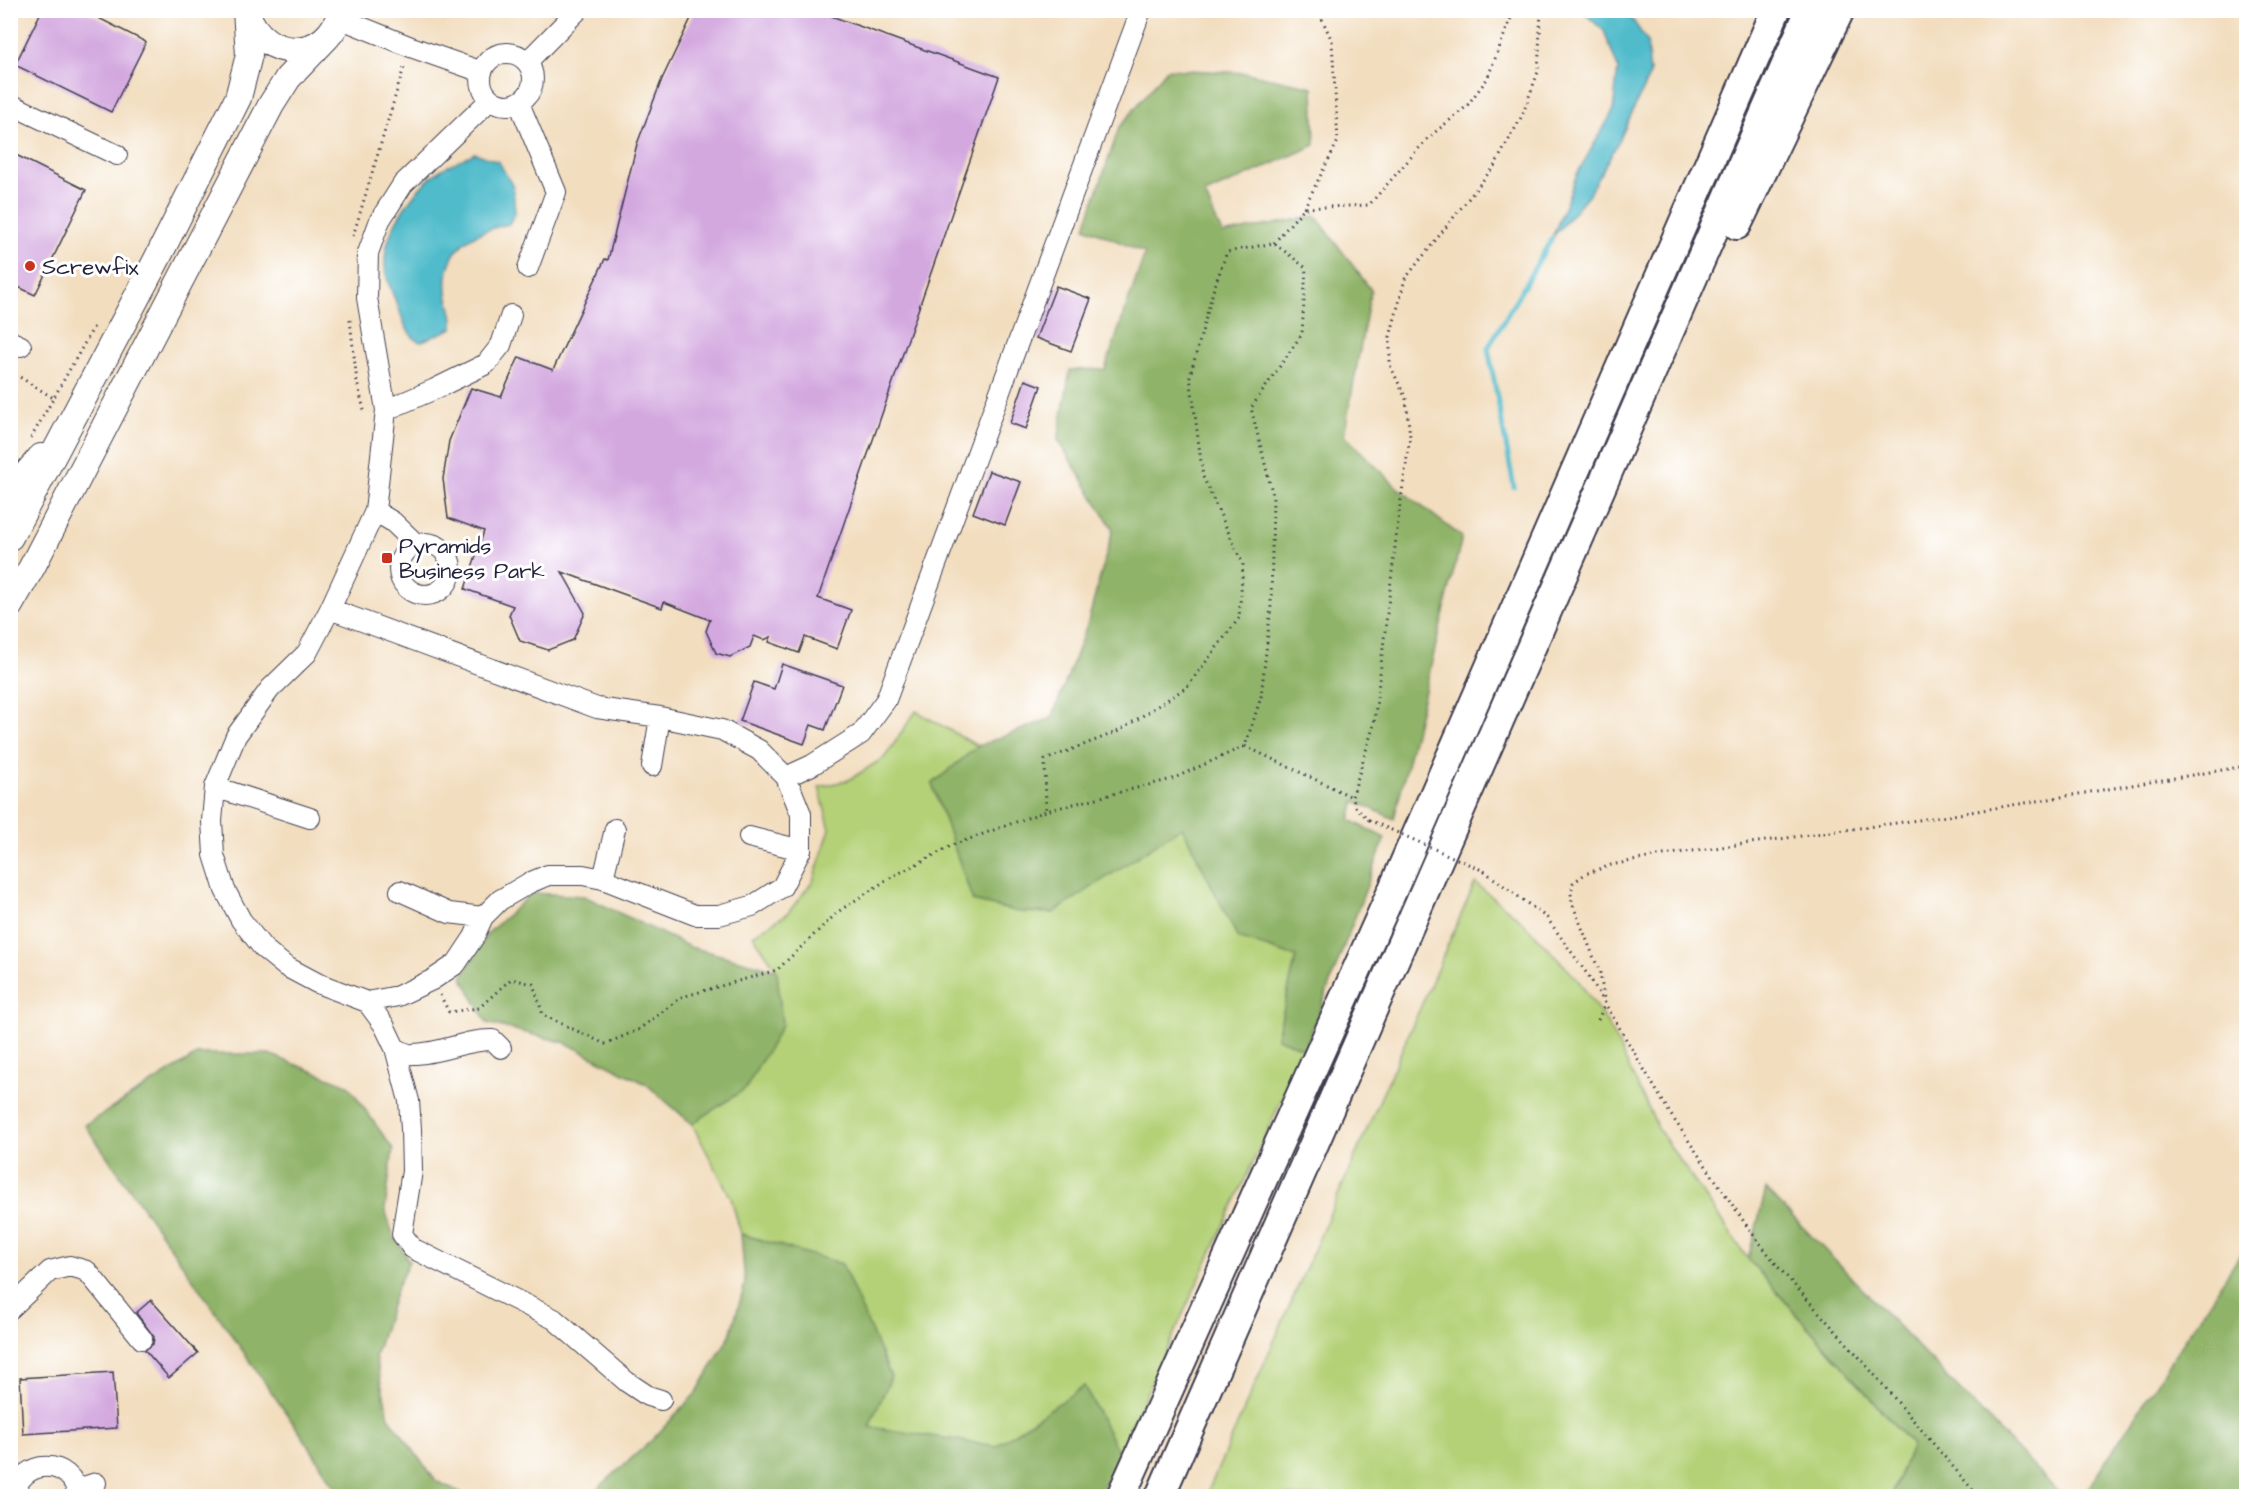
<svg xmlns="http://www.w3.org/2000/svg" width="2257" height="1507" font-family="'Architects Daughter',sans-serif">
	<style>
		.green { fill: #b4d177; stroke: #6b7a59; stroke-width: 1.5 }
		.forest { fill: #8fb368; stroke: #586a52; stroke-width: 1.5 }
		.water { fill: #50bbcb; stroke: #396e83; stroke-width: 1.5 }
		.lines { fill: none; stroke-linecap: round; stroke-linejoin: round }
		.stream { stroke: #50bbcb; stroke-width: 5 }
		.building { fill: #d3a8df }
		.minor-casing { stroke: #413e4f; stroke-width: 22 }
		.major-casing { stroke: #413e4f; stroke-width: 28 }
		.highway-casing { stroke: #413e4f; stroke-width: 32 }
		.path { stroke: #413e4f; stroke-width: 3; stroke-dasharray: 1.5 4.5; stroke-linecap: butt }
		.minor { stroke: #fff; stroke-width: 20 }
		.major { stroke: #fff; stroke-width: 26 }
		.highway { stroke: #fff; stroke-width: 28 }
		.path-bridge { stroke: #413e4f; stroke-width: 3; stroke-dasharray: 1.5 4.5; stroke-linecap: butt }
		.poi-dot { fill: #c8321e; stroke: #fff; stroke-width: 2 }
		.labels { text-anchor: middle; stroke-width: 6; stroke-linejoin: round; paint-order: stroke }
		.poi-label { font-size: 22px; fill: #22223b; stroke: #fff; text-anchor: start }
	</style>
	<rect width="100%" height="100%" fill="#fff"/>
	<filter id="ink" filterUnits="userSpaceOnUse"><feTurbulence type="fractalNoise" baseFrequency=".0167" numOctaves="2"/><feDisplacementMap in="SourceGraphic" scale="12" xChannelSelector="R" yChannelSelector="G"/><feConvolveMatrix kernelMatrix="1 2 1 2 8 2 1 2 1" color-interpolation-filters="sRGB"/></filter>
	<filter id="wash" filterUnits="userSpaceOnUse"><feTurbulence type="fractalNoise" baseFrequency=".008" numOctaves="4" result="noise"/><feDisplacementMap in="SourceGraphic" scale="24" xChannelSelector="R" yChannelSelector="G"/><feGaussianBlur stdDeviation="1.35" result="paint"/><feColorMatrix in="noise" values="0 0 0 0 0 0 0 0 0 0 0 0 0 0 0 0 0 1.4 0 .05"/><feComposite in="paint" operator="in"/></filter>
	<g filter="url(#wash)">
		<rect width="100%" height="100%" fill="#f2ddbe"/>
		<path class="green" d="M916,711L978,746L932,785L1053,913L1182,826L1238,938L1297,957L1277,1037L1305,1049L1119,1453L1084,1386L996,1446L869,1427L842,1264L741,1234L731,1198L692,1124L746,1088L777,970L753,935L787,914L813,881L830,829L819,787L849,780L885,757Z
			M1475,883L1521,920L1578,980L1609,1026L1659,1130L1748,1259L1912,1445L1891,1496H1206Z"/>
		<path class="forest" d="M1167,69L1247,73L1313,87L1315,145L1205,194L1222,234L1316,216L1371,290L1344,435L1398,488L1462,537L1394,819L1355,801L1350,820L1385,838L1305,1049L1277,1038L1296,957L1238,938L1182,827L1053,913L1018,912L973,901L932,784L978,746L1052,718L1088,622L1113,529L1058,440L1070,370L1105,369L1145,253L1085,227L1119,128Z
			M532,893L584,896L690,947L777,970L782,1025L746,1088L692,1124L646,1084L566,1043L487,1023L462,977L488,933Z
			M198,1054H269L348,1085L393,1149L385,1209L393,1235L409,1261L397,1287L375,1357L389,1417L436,1481L468,1496H340L307,1443L85,1125Z
			M1766,1189L2062,1496H1891L1912,1445L1748,1259Z
			M741,1234L842,1264L891,1377L869,1427L996,1446L1084,1386L1119,1453L1100,1496H575L595,1491L652,1440L697,1392L730,1335L745,1284Z
			M2246,1246V1496H2083Z"/>
		<path class="water" d="M1582,11L1621,10L1628,13L1647,41L1650,74L1619,141L1588,195L1552,238L1577,174L1613,111L1618,68L1604,31Z
			M475,153L499,162L513,187L515,212L509,224C471,232 443,248 447,292C448,304 455,315 453,328L420,342C405,334 403,318 397,304C391,290 384,275 385,260C386,227 416,186 442,169C453,163 465,158 475,153Z"/>
		<g class="lines">
			<path class="stream" d="M1514,487L1488,348L1552,238"/>
		</g>
		<g id="blocks">
			<path class="building" d="M42,10H83L146,42L111,112L15,65Z
				M695,10H815L999,77L818,598L851,610L837,649L805,637L799,653L769,642L771,637L764,640L754,636L750,647L730,657L716,653L706,631L710,620L664,602L662,608L562,572L585,613L573,640L548,650L520,641L509,615L513,606L465,589L484,531L448,518L443,479L449,441L471,388L501,397L519,357L553,370L605,259L608,260L637,144L662,79Z
				M10,152L86,190L35,295L10,283Z
				M1056,286L1091,299L1071,351L1036,338Z
				M1025,380L1041,386L1026,429L1010,423Z
				M989,471L1021,482L1005,525L973,513Z
				M782,664L842,685L825,730L811,725L804,744L740,721L754,682L774,689Z
				M151,1300L198,1353L169,1378L145,1350L153,1344L154,1337L136,1313Z
				M113,1372L117,1428L23,1434L20,1378Z"/>
		</g>
	</g>
	<g filter="url(#ink)">
		<use href="#blocks" fill-opacity="0" stroke="#413e4f" stroke-width="1.5"/>
		<g class="lines">
			<g class="minor-casing">
				<path id="minor" d="M339,18L411,47L482,72
					M481 79a26 26 0 1 1 52 0a26 26 0 1 1-52 0Z
					M527,62L578,10
					M519,103L556,192L528,268
					M10,104L117,155
					M10,341L21,346
					M386,410L435,389L486,364L501,345L511,315
					M375,511L393,522L416,544
					M399 569a26 26 0 1 1 52 0a26 26 0 1 1-52 0Z
					M330,609L597,708L660,717L722,730L759,750L786,777L801,814V850L782,887L752,906L719,915H695L603,879L583,875H548L529,883L500,900L483,917L474,937L456,964L432,980L398,996L367,1002L317,983L285,966L263,948L241,920L225,890L214,855L212,821L215,787L236,736L270,689L307,653L330,609L375,511L386,410L367,298L368,253L380,220L403,184L490,100
					M652,766L660,717
					M786,777L812,765L861,734L886,700L1141,10
					M215,787L310,818
					M749,837L801,850
					M603,879L615,829
					M400,891L449,913L483,917
					M367,1002L384,1025L395,1048C401,1051 408,1055 413,1054C441,1054 466,1039 493,1040L501,1048
					M395,1048L409,1101L411,1129L412,1171L402,1234L412,1248L554,1319L627,1382L648,1396L661,1400
					M10,1309L50,1271L70,1266L87,1271L142,1339
					M77,1489L96,1483
					M14,1496C20,1457 73,1457 78,1496"/>
			</g>
			<g class="major-casing">
				<path id="major" d="M247,13C263,63 330,62 341,10
					M10,493L41,457
					M10,537L156,261L238,98L249,55L246,10
					M10,605L32,567L271,105L288,78L328,36"/>
			</g>
			<g class="highway-casing">
				<path id="highway" d="M1737,225L1840,10
					M1121,1496L1393,889L1776,10
					M1160,1496L1810,10"/>
			</g>
			<path class="path" d="M1304,208L1338,141L1332,41L1318,10
				M353,236L405,64
				M1274,243L1304,208L1369,205L1428,138L1466,107L1487,79L1514,10
				M350,320L357,382L365,414
				M10,371L55,399
				M31,438L96,323
				M1245,746L1352,797
				M1369,820L1356,807L1352,797L1374,724L1399,513L1410,437L1406,399L1390,365V337L1405,279L1495,165L1522,116L1538,72L1541,10
				M1484,871L1547,918L1590,978L1671,1115L1749,1229L1779,1268L1860,1358L1978,1496
				M440,995L449,1012L479,1008L511,979L533,984L543,1015L605,1044L638,1030L682,997L777,970L839,911L888,879L953,845L1046,811L1172,779L1245,746L1261,697L1271,606L1273,496L1251,408L1302,334L1306,268L1274,243L1227,252L1214,288L1190,376L1203,477L1243,564L1239,618L1187,687L1119,731L1045,760L1046,811
				M1598,1020L1605,1004L1600,973L1572,903L1571,893L1573,883L1585,874L1611,865L1663,855L1947,816L2246,766"/>
			<use href="#minor" class="minor"/>
			<use href="#major" class="major"/>
			<use href="#highway" class="highway"/>
			<path class="path-bridge" d="M1369,820L1484,871"/>
		</g>
	</g>
	<g class="poi-dot">
		<circle cx="30" cy="266" r="6"/>
		<rect x="381" y="552" width="12" height="12" rx="3"/>
	</g>
	<g class="labels">
		<g class="poi-label">
			<text x="42" y="274">Screwfix</text>
			<text x="399" y="553">Pyramids<tspan x="399" dy="25">Business Park</tspan></text>
		</g>
	</g>
	<rect width="2257" height="1507" fill="none" stroke="#fff" stroke-width="36"/>
</svg>
